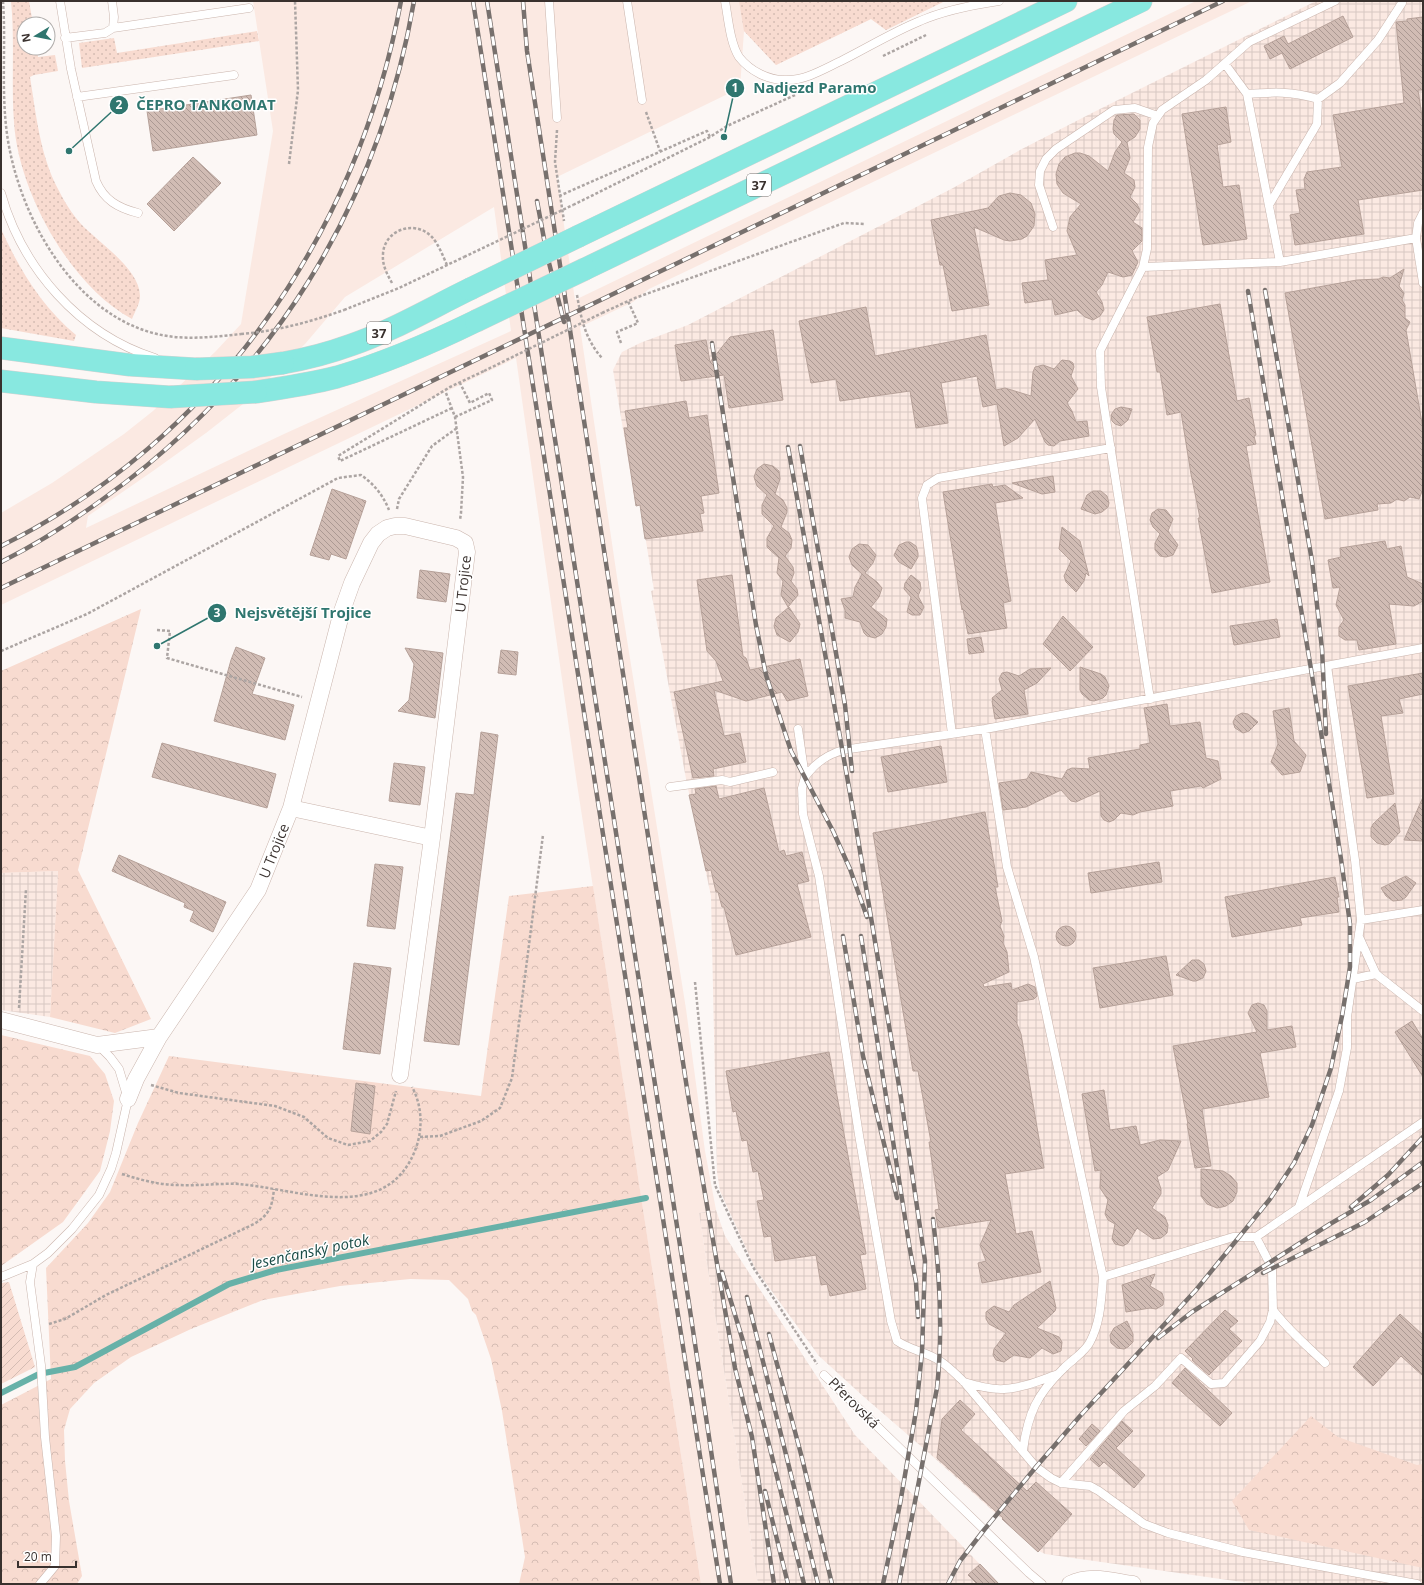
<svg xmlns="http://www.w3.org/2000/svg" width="1424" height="1585" font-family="'Open Sans',sans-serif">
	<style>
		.built { fill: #fbe9e2; fill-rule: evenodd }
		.industrial { fill: url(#industrial-grid) }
		.grass { fill: url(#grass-dots) }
		.forest { fill: url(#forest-crowns) }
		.garden { fill: url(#garden-furrows) }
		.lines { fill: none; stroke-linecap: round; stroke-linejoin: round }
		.stream { stroke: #67b1a8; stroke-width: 6 }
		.building { fill: url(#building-back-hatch); stroke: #b6a199 }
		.service-casing { stroke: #cab5ad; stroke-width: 9 }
		.minor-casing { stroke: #cab5ad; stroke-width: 17 }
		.primary-casing { stroke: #d3d2d1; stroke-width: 23 }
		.path { stroke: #aca5a3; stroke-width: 2.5; stroke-dasharray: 3 2; stroke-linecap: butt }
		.service { stroke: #fff; stroke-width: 8 }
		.minor { stroke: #fff; stroke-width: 16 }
		.primary { stroke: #88e8e0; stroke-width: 22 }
		.rail-casing { stroke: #77706d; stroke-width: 4.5 }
		.rail { stroke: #fff; stroke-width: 3; stroke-dasharray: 9; stroke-linecap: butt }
		.primary-bridge-casing { stroke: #d3d2d1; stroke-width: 23; stroke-linecap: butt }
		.path-bridge { stroke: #aca5a3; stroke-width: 2.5; stroke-dasharray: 3 2; stroke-linecap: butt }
		.primary-bridge { stroke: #88e8e0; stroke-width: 22 }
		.labels { text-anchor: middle; stroke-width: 3; stroke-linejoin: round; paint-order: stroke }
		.shield { fill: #fff; stroke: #746f6d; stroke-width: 1 }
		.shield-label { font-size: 13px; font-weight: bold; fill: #39312e }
		.street-label { font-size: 14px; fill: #39312e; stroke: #fff }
		.water-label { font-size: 15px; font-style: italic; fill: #1b4c47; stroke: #fff }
		.leader { fill: none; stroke: #2f766f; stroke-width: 1.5 }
		.callout-dot { fill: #2f766f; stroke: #fff; stroke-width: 1.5 }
		.mark-label { font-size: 12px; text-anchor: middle; font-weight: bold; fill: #fff }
		.callout-label { font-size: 15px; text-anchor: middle; font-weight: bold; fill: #2f766f; stroke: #fff; stroke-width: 3; stroke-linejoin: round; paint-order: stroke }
	</style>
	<defs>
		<pattern id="industrial-grid" width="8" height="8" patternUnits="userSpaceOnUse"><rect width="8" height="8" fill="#fbe9e2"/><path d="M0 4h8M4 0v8" fill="none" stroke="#d8c8c2"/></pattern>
		<pattern id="grass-dots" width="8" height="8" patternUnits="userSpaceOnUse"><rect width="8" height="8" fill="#f8dbd0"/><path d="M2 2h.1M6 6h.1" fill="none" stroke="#d5bcb3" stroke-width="1.8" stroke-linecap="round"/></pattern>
		<pattern id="forest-crowns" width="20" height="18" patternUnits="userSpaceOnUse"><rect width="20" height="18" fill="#f8dbd0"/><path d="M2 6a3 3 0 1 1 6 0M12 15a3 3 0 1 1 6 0" fill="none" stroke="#d5bcb3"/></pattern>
		<pattern id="garden-furrows" width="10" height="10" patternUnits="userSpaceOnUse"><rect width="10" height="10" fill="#f8dbd0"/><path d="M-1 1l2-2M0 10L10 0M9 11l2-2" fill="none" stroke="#d5bcb3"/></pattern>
		<pattern id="building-back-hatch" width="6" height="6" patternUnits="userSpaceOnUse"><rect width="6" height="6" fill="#d1bcb4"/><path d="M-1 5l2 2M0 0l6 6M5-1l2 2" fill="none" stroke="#ab9993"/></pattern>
	</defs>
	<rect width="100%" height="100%" fill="#fcf7f5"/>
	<path class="built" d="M253,1H945L886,30L871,19L776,65L744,31L740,88L557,177L575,300L1196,1H1252L649,289L633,302L580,327L617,577L686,1009L705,1151L716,1210L699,1213L758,1584H701L577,784L516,358L1,605V513L52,483L124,434L153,411L216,351L241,324L273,131ZM494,207L511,331L284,434L86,528L88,516L153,471L206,433L243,404L305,344L345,297Z"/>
	<path class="industrial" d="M1316,1H1423V1584H1256L1045,1554L1035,1549L930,1454L864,1397L819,1356L755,1268L720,1191L717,1172L711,896L687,784L651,591L654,590L640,505L636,506L613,370L622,352L640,343L688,325L953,188L1020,150L1090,114Z
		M58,871L50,1017L1,1010V873Z
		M716,1210L725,1236L855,1435L999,1584H758L699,1213Z"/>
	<path class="grass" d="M11,1H29L33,24H24V48H37L38,57L55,55L58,71L34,75L30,77C36,114 40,155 58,189C64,201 72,214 81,224C98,242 140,269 140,296C140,304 135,311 132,319C70,286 18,191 14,122C11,82 15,41 11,1Z
		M739,1H945L886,30L871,19L776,65L744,31Z
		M257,31L259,41L82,68L79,43L114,38L117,53Z
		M1,229C19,269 42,307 76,335L74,341L1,328Z"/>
	<path class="forest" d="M141,609L78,870L151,1019L115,1033L50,1017L58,871L1,873V671Z
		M593,886L701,1584H519L525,1557L502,1411L491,1359L476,1315L472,1311L468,1299L449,1280L410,1279L340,1286L263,1300L191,1329L131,1357L94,1383L70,1409L64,1430L65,1461L69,1501L82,1576L77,1584H1V1405L51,1379L46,1268L88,1223L110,1192L138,1123L169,1056L481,1096L509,896Z
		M1,1035L90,1056L105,1074L114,1101L110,1131L100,1171L63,1222L1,1266Z
		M1311,1416L1338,1437L1417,1465L1423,1464V1568L1249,1530L1232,1501Z"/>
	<path class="garden" d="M9,1282L35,1367L1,1384V1283Z"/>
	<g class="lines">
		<path class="stream" d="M1,1393L39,1374L75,1367L229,1284L276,1270L646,1198"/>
	</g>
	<path class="building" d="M1343,16L1353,37L1290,69L1282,53L1270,59L1264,46L1284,36L1288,44Z
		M1423,17V90H1418L1423,123V190L1358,200L1364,234L1295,245L1290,215L1300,213L1296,190L1305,189L1304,179L1307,172L1342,167L1333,115L1404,103L1396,22L1407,21V19Z
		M251,95L257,135L153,151L147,111Z
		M1226,107L1231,142L1217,145L1223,187L1239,185L1247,239L1203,245L1182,114Z
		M1134,114L1140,120V129L1135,137L1127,142L1130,158L1124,173L1134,180L1135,187L1130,197L1137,204L1140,210L1133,222L1142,228V241L1132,251L1138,262L1132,275L1123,277L1108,272L1102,285L1096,292L1102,302L1104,310L1100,316L1093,320L1085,317L1077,310L1055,315L1052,299L1025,303L1022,283L1048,280L1045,260L1077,255L1067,231L1070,217L1081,204L1063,193L1057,184L1056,174L1059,164L1065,157L1075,153H1080L1089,156L1108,171L1115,152L1122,142L1114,134L1113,129L1114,120L1117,115Z
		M193,157L221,183L174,231L147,204Z
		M1010,193L1021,195L1031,203L1035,214L1034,226L1027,236L1022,239L1010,241L1004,240L974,227L989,305L952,311L943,265H940L931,220L988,208L999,196Z
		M1404,269L1399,286L1404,293L1402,300L1405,305V318L1410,322L1406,330L1423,429V489L1419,499L1410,497L1404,501L1397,499L1391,503L1377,504L1378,510L1325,519L1285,293L1357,280L1379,279L1383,277L1390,278Z
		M1220,304L1237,401L1249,398L1256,435L1254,436L1256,444L1246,446L1270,582L1212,593L1198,518H1200L1191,474L1181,412L1167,415L1160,372H1157L1147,317Z
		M866,307L875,356L986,335L996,390L1005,388L1031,396L1033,372L1035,367L1043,365L1054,369L1062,360L1070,361L1073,363L1074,367L1071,376L1078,389L1067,403L1072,411L1076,422L1087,421L1089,436L1060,441L1054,446L1048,445L1045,442L1035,419L1018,438L1004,446L997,404L983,407L977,376L941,383L948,423L916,428L910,391L840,401L836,379L811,383L799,321Z
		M773,330L783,400L729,408L724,375L681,381L675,345L706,340L710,362L730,337Z
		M686,401L689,418L707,415L719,493L701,496L704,513L700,514L703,531L645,539L640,505L636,506L624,428H628L625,411Z
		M1121,407L1132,409L1128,420L1121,426L1115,424L1112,421L1111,415L1115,409Z
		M764,464L773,466L779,471L780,479L775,494L783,500L787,508V512L781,527L789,533L792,540L791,548L785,556L793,567L794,573L791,581L797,589L798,595L788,607L781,595L783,581L777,573L779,558L770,550L767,547V538L774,526L762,514V505L767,495L757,486L754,477L757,469Z
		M1053,476L1055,492L1042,494L1012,483Z
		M992,484L993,487L1005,485L1023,498L995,503L1011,601L1003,603L1007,628L968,634L963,609L962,610L943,492Z
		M332,489L366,501L346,559L331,554L329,560L310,555Z
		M1093,491H1101L1107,496L1109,503L1108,507L1102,512L1095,514L1081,509L1087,495Z
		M1158,509L1166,510L1173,519L1168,531L1178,545L1173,555L1166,557L1160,556L1155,550V543L1160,534L1153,527L1150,520L1152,513Z
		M1062,527L1080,541L1089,576L1086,573L1084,581L1076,592L1066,582L1064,576L1071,561L1059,549Z
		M1385,541L1387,549L1401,546L1407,577L1423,584V601L1414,606L1389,604L1396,644L1359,650L1357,640H1345L1339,636V627L1344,620L1336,605L1340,587L1333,588L1328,560L1341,557L1340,548Z
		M906,542H910L916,546L918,553V557L911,569L899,562L894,555L899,545Z
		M859,544L868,545L876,555L873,563L865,573L877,582L882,588L879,597L871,607L887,619L886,627L882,634L875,638L867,636L864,633L860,622L845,618V610L841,599L853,597L855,587L862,574L852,565L849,557L852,549Z
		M420,570L450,574L446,602L417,598Z
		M732,575L743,656L746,658L750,670L800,659L808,696L787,701L782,692L746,701L714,690L724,736L740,733L746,762L713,769L714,776L693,778L674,692L723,681L716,661L707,651L697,580Z
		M911,575L920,582L921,589L918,596L924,607L920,615H912L907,612L911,597L904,589L905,583Z
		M789,607L800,624L798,632L790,642L777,635L774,626L776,618Z
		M1063,616L1093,647L1070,671L1043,644Z
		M1277,619L1280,637L1234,645L1230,626Z
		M981,637L984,652L969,654L967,639Z
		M236,647L265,658L252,694L294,705L285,740L214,721L231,660Z
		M405,648L443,653L435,718L398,711L409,700L414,664Z
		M501,650L518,652L516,675L498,673Z
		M1080,667L1101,674L1105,677L1109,686L1106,695L1103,698L1094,701L1089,700L1082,694L1080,690Z
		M1051,668L1037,683L1024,690L1028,714L995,719L992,701H993L992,698L1002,690L999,679L1002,673L1007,672L1019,676L1030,669Z
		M1423,673V694L1399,699L1403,713L1381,716L1394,794L1367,798L1348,686Z
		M1167,704L1170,726L1200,722L1206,758L1218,761L1221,779L1203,788L1201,786L1170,791L1173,806L1140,812L1133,815L1121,813L1114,820L1109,822L1104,820L1101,816L1100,791L1076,802L1071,801L1061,790L1026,807L1003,810L999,783L1027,779L1031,772L1062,779L1067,770L1072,768L1090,769L1088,758L1140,749V745L1150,743L1144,708Z
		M1289,708L1294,741L1306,755L1300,772L1282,775L1271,762L1278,744L1273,711Z
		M1242,713L1248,714L1258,722L1249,731L1243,733L1235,728L1233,722L1236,716Z
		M481,732L498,735L459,1045L424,1041L456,793L474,795Z
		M162,743L276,774L267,808L152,777Z
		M941,746L947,782L888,792L881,757Z
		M394,763L425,767L420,805L389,801Z
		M716,786L719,799L764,788L779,852L784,850L786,856L802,852L809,881L797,884L811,937L736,955L724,907H722L718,892H716L711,870L706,871L689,795L696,794L695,789Z
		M1423,797V841L1404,840Z
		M1395,803L1400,832L1389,844L1385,845L1377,843L1371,837V828L1373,824Z
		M985,812L998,887H995L1002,921L1000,926L1004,936L1003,943L1007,952L1009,972L983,984L984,987L1011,983L1012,990L1028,984L1035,987L1037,996L1034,999L1017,1002V1024L1021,1034L1044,1168L1005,1174L1016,1234L1032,1231L1041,1272L982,1283L978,1263L986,1261L980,1245L991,1220L938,1228L935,1210L939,1209L929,1142H931L918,1071H913L873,833Z
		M119,855L226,902L213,932L190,921L194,911L184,907L185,903L112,871Z
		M1159,862L1162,882L1091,893L1088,873Z
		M375,864L403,867L395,929L367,926Z
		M1406,876L1416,883L1406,897L1402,900L1393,901L1386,896L1381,888Z
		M1335,877L1339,897H1337L1339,912L1300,918L1302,925L1232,937L1225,897Z
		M1056 936a10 10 0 1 1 20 0a10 10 0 1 1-20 0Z
		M1166,956L1173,995L1100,1008L1093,968Z
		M1192,960H1199L1204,964L1206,971L1203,978L1196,981H1193L1176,975Z
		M354,963L391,968L380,1054L343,1049Z
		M1258,1003L1264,1005L1267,1011V1030L1292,1026L1296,1047L1260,1053L1269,1097L1202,1109L1211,1166L1195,1168L1187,1124H1188L1173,1046L1257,1032L1248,1013L1252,1005Z
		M1412,1021L1423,1039V1077L1395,1032Z
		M829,1052L866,1254L860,1255L866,1289L830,1296L827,1284L821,1285L816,1255L775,1261L771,1236L764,1237L757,1201L764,1200L758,1171L753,1172L747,1140L742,1141L736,1111L733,1112L726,1071Z
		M356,1083L375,1086L370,1134L351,1131Z
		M1104,1090L1110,1130L1136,1126L1140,1145L1160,1140L1181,1141L1168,1170L1157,1177L1161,1189V1194L1152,1208L1165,1217L1168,1225L1167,1233L1161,1238L1153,1239L1137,1228L1128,1243L1123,1246L1115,1244L1112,1239L1115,1224L1108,1220L1105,1214L1108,1200L1100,1188L1101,1170L1095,1171L1082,1094Z
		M1201,1169L1223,1171L1231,1176L1237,1183V1192L1233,1201L1226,1206L1222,1207L1217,1208L1207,1204L1201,1196Z
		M1155,1274L1150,1286L1162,1293L1164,1299L1163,1305L1156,1309L1150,1308L1126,1312L1122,1285Z
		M1050,1281L1056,1308L1055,1311L1037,1328L1059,1337L1062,1342L1061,1351L1053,1354L1042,1348L1030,1358L1014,1355L1004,1362L996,1360L993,1355L994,1349L1006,1333L989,1324L986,1319V1312L994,1306L1009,1312L1014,1305Z
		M1225,1310L1238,1321L1229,1329L1242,1341L1209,1375L1192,1360L1193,1359L1185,1351Z
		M1400,1314L1423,1335V1376L1401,1356L1373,1386L1353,1367Z
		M1127,1321L1133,1334V1342L1128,1347L1124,1349L1117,1348L1111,1343L1110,1335L1114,1328Z
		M1185,1368L1232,1413L1220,1426L1172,1383Z
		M960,1400L975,1414L961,1430L1027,1491L1036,1482L1072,1514L1038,1552L1002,1519L1003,1518L937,1458L942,1419Z
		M1122,1421L1133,1431L1116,1448L1145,1475L1134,1488L1104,1462L1099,1467L1090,1459Z
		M1092,1424L1100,1431L1086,1446L1079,1439Z
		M980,1564L999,1584H977L968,1575Z"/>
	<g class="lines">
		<g class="service-casing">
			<path id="service" d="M60,1L71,69L96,181C104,200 118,208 138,213
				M112,1L114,17L113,28
				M549,1L557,118
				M627,1L642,100
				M725,1C728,17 730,43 739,57C750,71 769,81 787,80C806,80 824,69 841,61C867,48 893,32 920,21C945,10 972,5 999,1
				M65,38L105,33L113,28L249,8
				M1225,64L1247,94L1280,262
				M1247,94C1273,92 1292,91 1318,99
				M77,97L234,75
				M1,193C22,268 79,334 155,358
				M1269,205L1317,124L1318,99L1340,83L1378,40L1402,3V1
				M1053,227L1039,185L1040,171L1046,159L1056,149L1114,110L1135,108L1158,116
				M1416,238L1423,283
				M1143,267L1280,262L1416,238L1418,223L1423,213
				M1150,699L1101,387L1100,351L1143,267L1147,249L1148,147L1153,123L1162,110L1206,80L1249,42L1335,1
				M798,729L805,777L802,788L803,814L819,876L859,1135L891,1321L897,1341C910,1350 927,1352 940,1361C949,1367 957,1375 964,1382L1036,1467L1051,1478L1061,1483L1090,1486L1099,1491L1144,1524L1168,1533L1243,1552L1417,1584
				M985,729L1007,867L1034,957L1103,1277C1101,1300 1101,1321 1090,1342C1085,1352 1072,1360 1064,1368C1037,1394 1028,1413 1023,1450
				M952,734L922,498L927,485L938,478L1111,448
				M805,777C815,763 826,755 843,750L985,729L1423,648
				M670,787L722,780L730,782L773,772
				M1361,920L1423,910
				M1376,974L1423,1011
				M1353,979L1376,974L1359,937
				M1299,1207L1339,1091L1347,1048V1017L1361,920L1355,860L1327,666
				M1,1277L33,1264
				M1103,1277L1233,1237H1256L1423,1122
				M1273,1310C1288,1330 1307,1346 1325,1363
				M824,1375L1029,1573L1042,1584
				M964,1382C977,1386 991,1390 1004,1389C1023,1388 1041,1380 1058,1374
				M1061,1483L1124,1411L1155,1386L1181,1358L1211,1384L1224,1383L1260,1341L1270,1322L1273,1310L1272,1268L1256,1237
				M40,1584L55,1566L56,1536L45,1437L41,1365L30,1282L33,1264L48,1253L72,1229L99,1195L111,1169L116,1153L128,1099L119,1069L110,1057L98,1045"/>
		</g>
		<g class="minor-casing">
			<path id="minor" d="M291,808L432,838
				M1,1020L97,1045L159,1037
				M128,1099L136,1079L159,1037L258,890L291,808L342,611L352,583L371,543L378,534L387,528L395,526H405L456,538L465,543L467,552L432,838L400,1075
				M1070,1584C1090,1574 1112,1581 1133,1584"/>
		</g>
		<g class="primary-casing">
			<path id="primary" d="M579,236L1066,1
				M585,269L1141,1
				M1,348L130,365L196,369
				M283,363C306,359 329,353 351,345C392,331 431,308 470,289
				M1,381L96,392L170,397
				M256,392C283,388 310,384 337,377C385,363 431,343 476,321"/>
		</g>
		<path class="path" d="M3,1C6,45 1,90 7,134C18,214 71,311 153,333C182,341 212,337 241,334
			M883,56L926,35
			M646,112L660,151
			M557,130L555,162L564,221
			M289,164L298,90L295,1
			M559,196L707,131L710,137
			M573,205L710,137L727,126L795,95
			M392,283C387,274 382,265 383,254C384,231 413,219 431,236C438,243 443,256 447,265
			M577,295C581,318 585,339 602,358
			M344,310L399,288L464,257
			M602,313L635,298L844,223L865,224
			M621,343L617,332L638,323L628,301
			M446,393L455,417L463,477L461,513L460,520
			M452,408L340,461L338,456L450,387L484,371
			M455,417L492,400L489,393L470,403L460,383
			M397,509L399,499L432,446L457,428
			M157,630L170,631L167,658L302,697
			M1,651L87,614L338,478L361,475C374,484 383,495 389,510
			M695,982L715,1185L753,1267L817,1364
			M19,1008L26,889
			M151,1085L179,1093L275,1106L304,1117L328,1138L348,1145L370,1141L381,1132L387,1124L396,1091
			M420,1137L440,1136L481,1121L500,1108L512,1078L543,835
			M122,1174C141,1180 159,1185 179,1185C199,1186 219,1183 239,1184C299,1189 387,1226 416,1148C423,1128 422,1105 412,1087
			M49,1324L65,1319L106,1295L254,1224C270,1214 272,1207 274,1189"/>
		<use href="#service" class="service"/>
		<use href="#minor" class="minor"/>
		<use href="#primary" class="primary"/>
		<g class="rail-casing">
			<path id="rail" d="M473,1L720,1584
				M487,1L688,1297L731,1584
				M523,1L527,51L688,1095L735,1368L752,1437L774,1584
				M537,201L547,255L564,322
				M1265,290L1312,561L1322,649L1326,734
				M712,343L756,625L766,675L791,751L833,831L850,869L867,917
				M800,446L845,705L852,771
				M788,447L855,821L901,1098L925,1261L922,1352L916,1411L900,1504L883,1584
				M1,546C215,440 358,234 401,1
				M1,562C37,544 70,523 103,499C271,379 379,205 414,1
				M1,588L1223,1
				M843,936L863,1056L897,1198
				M861,936L910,1250L916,1282L918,1317
				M1351,1207L1388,1175L1423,1137
				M722,1272L743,1341L804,1584
				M1263,1273L1365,1222L1423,1183
				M747,1297L818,1584
				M769,1334L802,1458L832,1584
				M1158,1338L1192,1312L1330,1224L1371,1200L1423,1162
				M765,1491L788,1584
				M899,1584L937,1388C943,1332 940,1275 933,1219
				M948,1584L960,1561L984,1530L1036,1467L1080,1416L1196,1290L1270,1199L1294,1163L1312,1125L1331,1068L1342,1016L1350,967V924L1341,859L1311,669L1248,291"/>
		</g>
		<use href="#rail" class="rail"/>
		<g class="primary-bridge-casing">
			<path id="primary-bridge" d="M470,289L579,236
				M476,321L585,269
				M196,369L252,367L283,363
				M170,397L256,392"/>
		</g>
		<path class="path-bridge" d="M464,257L573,205
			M241,334C277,331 310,322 344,310
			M484,371L602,313"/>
		<use href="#primary-bridge" class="primary-bridge"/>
	</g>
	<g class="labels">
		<g class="shield">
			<rect x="747" y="174" width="24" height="22" rx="3"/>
			<rect x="367" y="322" width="24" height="22" rx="3"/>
		</g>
		<g class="shield-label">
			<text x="759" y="190">37</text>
			<text x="379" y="338">37</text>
		</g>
		<g class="street-label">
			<text transform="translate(463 584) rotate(-84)" y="5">U Trojice</text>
			<text transform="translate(274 851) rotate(-68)" y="5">U Trojice</text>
			<text transform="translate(854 1403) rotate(45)" y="5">Přerovská</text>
		</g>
		<g class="water-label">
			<text transform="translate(310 1252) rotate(-12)" y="5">Jesenčanský potok</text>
		</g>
	</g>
	<path class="leader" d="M724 137L735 88M69 151L119 105M157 646L217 613"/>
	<g class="callout-dot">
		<circle cx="724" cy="137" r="4"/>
		<circle cx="69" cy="151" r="4"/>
		<circle cx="157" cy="646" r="4"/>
		<circle cx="735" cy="88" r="10"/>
		<circle cx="119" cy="105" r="10"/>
		<circle cx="217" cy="613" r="10"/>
	</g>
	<g class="mark-label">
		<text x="735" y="92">1</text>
		<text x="119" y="109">2</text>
		<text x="217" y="617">3</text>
	</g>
	<g class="callout-label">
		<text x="815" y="93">Nadjezd Paramo</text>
		<text x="206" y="110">ČEPRO TANKOMAT</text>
		<text x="303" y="618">Nejsvětější Trojice</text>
	</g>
	<rect width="1424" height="1585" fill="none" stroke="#39312e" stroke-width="4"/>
	<g transform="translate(36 36) rotate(260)"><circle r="19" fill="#ffffff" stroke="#b0adab"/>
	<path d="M0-3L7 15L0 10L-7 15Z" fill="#2f766f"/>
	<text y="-6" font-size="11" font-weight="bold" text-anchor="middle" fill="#39312e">N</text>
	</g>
	<path d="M18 1561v6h58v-6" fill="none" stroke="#39312e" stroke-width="2"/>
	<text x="24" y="1561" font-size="12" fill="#39312e" stroke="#ffffff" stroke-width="3" paint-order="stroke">20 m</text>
</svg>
